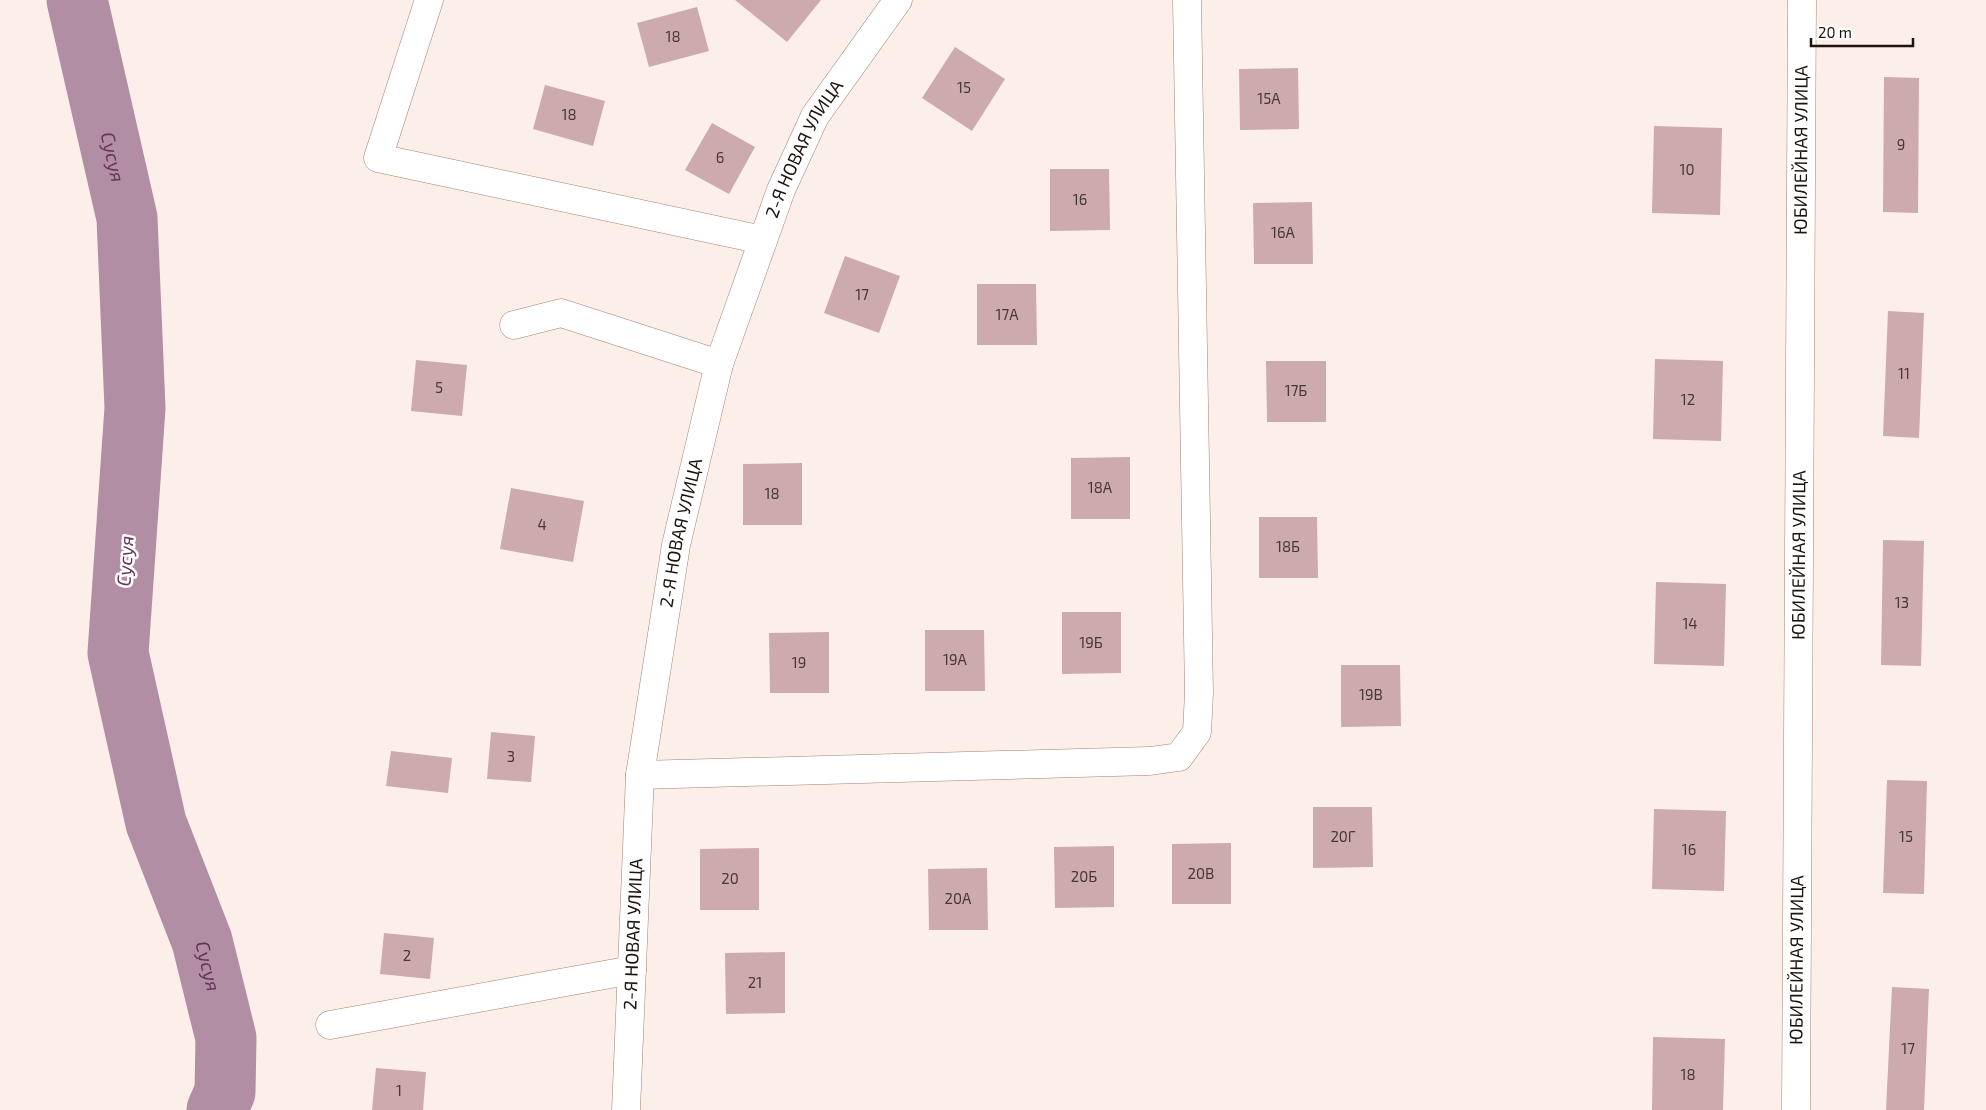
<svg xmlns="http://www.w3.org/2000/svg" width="1986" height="1110" font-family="'Exo 2',sans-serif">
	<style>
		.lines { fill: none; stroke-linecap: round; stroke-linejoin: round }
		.river { stroke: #b28ea5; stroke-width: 61 }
		.building { fill: #cdaaad }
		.minor-casing { stroke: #a08376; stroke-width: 29 }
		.minor { stroke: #fff; stroke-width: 28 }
		.labels { text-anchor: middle; stroke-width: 5; stroke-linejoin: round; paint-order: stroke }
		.number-label { font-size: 15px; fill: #493936 }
		.street-label { font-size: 18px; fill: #1d130e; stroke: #fff }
		.water-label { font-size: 19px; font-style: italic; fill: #663657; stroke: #fff }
	</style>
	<rect width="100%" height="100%" fill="#fcefe9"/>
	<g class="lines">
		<path class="river" id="s1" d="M77,0L127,218L135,408L118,653L156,823L202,941L226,1038L225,1092L217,1110"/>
	</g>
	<path class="building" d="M735,0H821L787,42Z
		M697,7L709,51L649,67L637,23Z
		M955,47L1005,79L972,131L922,98Z
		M1298,68L1299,129L1240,130L1239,69Z
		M1884,77L1919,78L1918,213L1883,212Z
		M545,85L605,101L593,146L533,129Z
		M712,123L755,147L729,194L685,170Z
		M1654,126L1722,128L1720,215L1652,213Z
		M1050,169H1109L1110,230L1050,231Z
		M1312,202L1313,264H1254L1253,203Z
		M845,256L900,276L879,333L824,313Z
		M977,284H1036L1037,345H977Z
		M1888,311L1924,313L1919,438L1883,436Z
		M1655,359L1723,361L1721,441L1653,439Z
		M416,360L467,365L462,416L411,411Z
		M1266,361H1326V422H1267Z
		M1130,457V519H1071V458Z
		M802,463V525H743V464Z
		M511,488L584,501L573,562L500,549Z
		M1259,517H1317L1318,578H1259Z
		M1883,540L1924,541L1921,666L1881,665Z
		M1656,582L1726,584L1724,666L1654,664Z
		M1062,612H1121V673L1062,674Z
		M925,630H984L985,691H925Z
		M829,632V693H770L769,633Z
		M1341,665H1400L1401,726L1341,727Z
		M491,732L535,736L531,782L487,779Z
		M391,751L452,758L448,793L386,786Z
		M1887,780L1927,781L1924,894L1883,893Z
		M1313,807H1372L1373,867L1313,868Z
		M1654,809L1726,811L1724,891L1652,889Z
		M1231,843V904H1172V844Z
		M1114,846V907L1055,908L1054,847Z
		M759,848V910H700V849Z
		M987,868L988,930H929L928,869Z
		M384,933L434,938L430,979L380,974Z
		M785,952V1013L726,1014L725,953Z
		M1892,987L1929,989L1924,1110H1886Z
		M1653,1037L1725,1039L1723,1110H1652Z
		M376,1068L426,1072L423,1110H372Z"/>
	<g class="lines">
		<g class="minor-casing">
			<g id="minor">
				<path d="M429,0L378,158L763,240"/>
				<path d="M514,325L561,313L719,364"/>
				<path d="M640,775L1150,761L1179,757L1197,732L1199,693L1187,0"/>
				<path d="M330,1025L632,970"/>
				<path id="s2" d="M626,1110L640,775L676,545L719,364L781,190L815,116L898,0"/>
				<path id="s3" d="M1796,1110L1802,0"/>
			</g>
		</g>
		<use href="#minor" class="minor"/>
	</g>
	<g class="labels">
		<g class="number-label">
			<text x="673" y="42">18</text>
			<text x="964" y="93">15</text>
			<text x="1269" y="104">15А</text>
			<text x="569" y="120">18</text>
			<text x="1901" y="150">9</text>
			<text x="720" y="163">6</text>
			<text x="1687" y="175">10</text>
			<text x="1080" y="205">16</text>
			<text x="1283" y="238">16А</text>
			<text x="862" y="300">17</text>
			<text x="1007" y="320">17А</text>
			<text x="1904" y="379">11</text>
			<text x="439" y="393">5</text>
			<text x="1296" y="396">17Б</text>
			<text x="1688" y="405">12</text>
			<text x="1100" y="493">18А</text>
			<text x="772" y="499">18</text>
			<text x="542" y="530">4</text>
			<text x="1288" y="552">18Б</text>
			<text x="1902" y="608">13</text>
			<text x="1690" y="629">14</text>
			<text x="1091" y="648">19Б</text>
			<text x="955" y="665">19А</text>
			<text x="799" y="668">19</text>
			<text x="1371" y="700">19В</text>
			<text x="511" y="762">3</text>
			<text x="1343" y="842">20Г</text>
			<text x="1906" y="842">15</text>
			<text x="1689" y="855">16</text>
			<text x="1201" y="879">20В</text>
			<text x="1084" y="882">20Б</text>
			<text x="730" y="884">20</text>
			<text x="958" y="904">20А</text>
			<text x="407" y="961">2</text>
			<text x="755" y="988">21</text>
			<text x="1908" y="1054">17</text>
			<text x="1688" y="1080">18</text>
			<text x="399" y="1096">1</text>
		</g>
		<g class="street-label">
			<text dy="6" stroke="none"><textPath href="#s2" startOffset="986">2-Я НОВАЯ УЛИЦА</textPath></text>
			<text dy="6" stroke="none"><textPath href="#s3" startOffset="960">ЮБИЛЕЙНАЯ УЛИЦА</textPath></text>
			<text dy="6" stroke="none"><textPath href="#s2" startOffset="581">2-Я НОВАЯ УЛИЦА</textPath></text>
			<text dy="6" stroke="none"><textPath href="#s3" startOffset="555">ЮБИЛЕЙНАЯ УЛИЦА</textPath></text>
			<text dy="6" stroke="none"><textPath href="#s2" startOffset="176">2-Я НОВАЯ УЛИЦА</textPath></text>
			<text dy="6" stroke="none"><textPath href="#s3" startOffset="150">ЮБИЛЕЙНАЯ УЛИЦА</textPath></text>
		</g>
		<g class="water-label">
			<text dy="7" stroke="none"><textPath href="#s1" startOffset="161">Сусуя</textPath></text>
			<text transform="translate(125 561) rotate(-86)" y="7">Сусуя</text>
			<text dy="7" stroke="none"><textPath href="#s1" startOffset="986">Сусуя</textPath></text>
		</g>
	</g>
	<path d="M1811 38v8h102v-8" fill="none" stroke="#1d130e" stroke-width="2.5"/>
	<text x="1818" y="38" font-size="15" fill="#1d130e" stroke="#ffffff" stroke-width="4" paint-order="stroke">20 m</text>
</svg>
